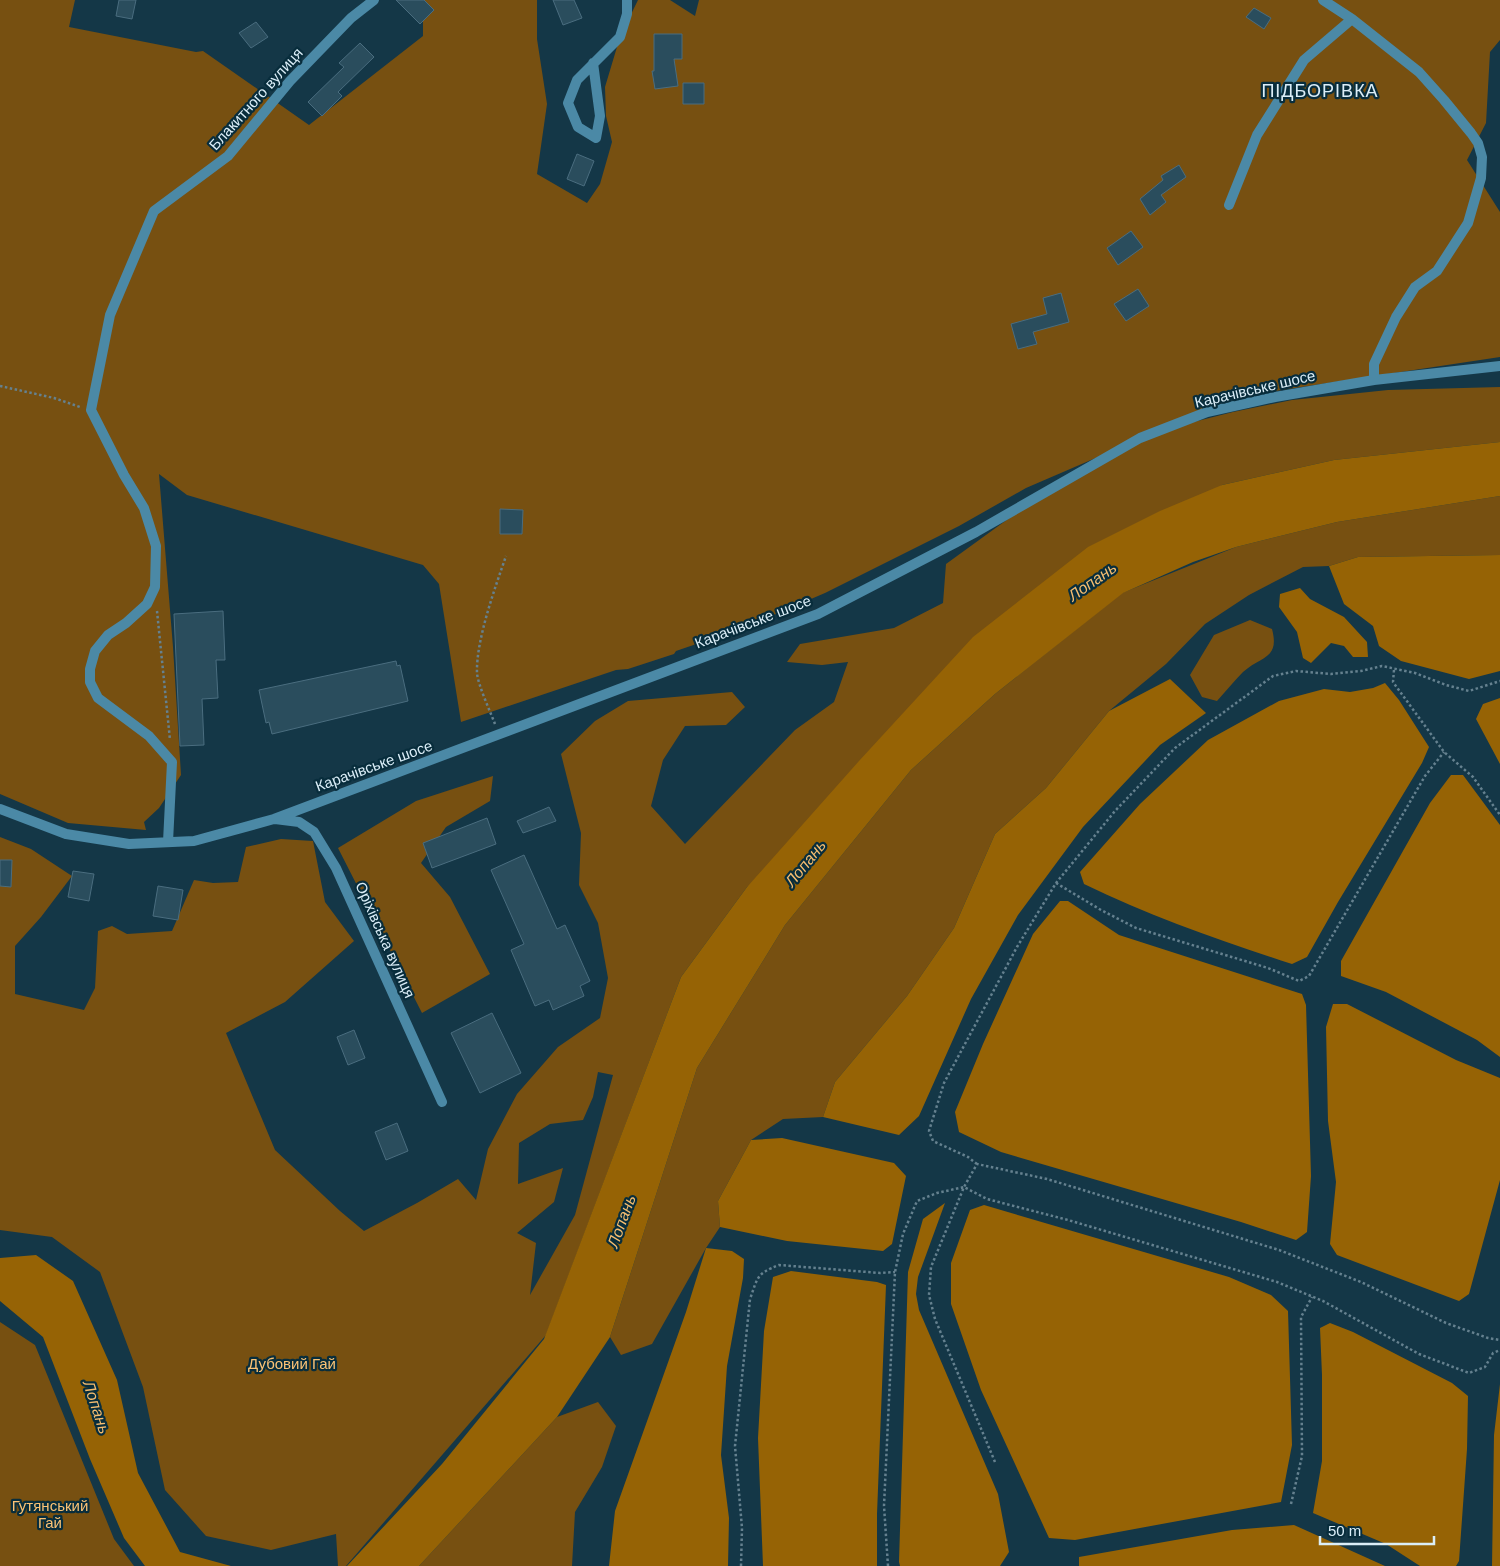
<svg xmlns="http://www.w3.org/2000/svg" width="1500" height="1566" font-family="Helvetica,sans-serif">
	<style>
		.green { fill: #775011; fill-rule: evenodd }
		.water { fill: #966305 }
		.building { fill: #2a4d5d; stroke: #4a6d7f }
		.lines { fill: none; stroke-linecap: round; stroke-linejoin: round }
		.path { stroke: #65818f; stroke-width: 2.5; stroke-dasharray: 2.5 2.5; stroke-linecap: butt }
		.minor { stroke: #4b89a6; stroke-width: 10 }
		.labels { text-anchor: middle; stroke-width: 4.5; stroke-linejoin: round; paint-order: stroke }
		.street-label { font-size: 15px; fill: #dbeef8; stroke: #082d3c }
		.park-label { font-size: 15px; fill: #fbc375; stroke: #082d3c }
		.water-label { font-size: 16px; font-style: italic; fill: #f5bd70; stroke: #082d3c }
		.quarter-label { font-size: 18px; letter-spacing: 1px; fill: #dbeef8; stroke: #082d3c }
	</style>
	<rect width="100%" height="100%" fill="#143747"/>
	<path class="green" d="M0,0H75L69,27L196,52L203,51L309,125L423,36V0H537V39L547,104L537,174L587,203L600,184L612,142L606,116L605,87L620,37L638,0H670L695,16L699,0H1500V40L1490,52L1486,123L1467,160L1500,212V357L1235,397L1158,431L1233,412L1292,400L1388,390L1500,387V442L1334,460L1222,485L747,887L681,977L546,1335L346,1566H338L336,1534L271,1550L206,1536L165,1490L143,1387L100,1272L52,1237L0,1230V837L31,849L72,876L41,917L15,946V994L84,1010L95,988L98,931L112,926L127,934L172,931L194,880L213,883L238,882L246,847L281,839L313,841L325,902L354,941L285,1002L226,1033L275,1150L340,1211L364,1231L417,1203L458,1179L476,1200L488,1149L517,1094L558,1047L600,1018L608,978L598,923L579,885L581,833L561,754L595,721L628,701L732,692L745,707L726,725L685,726L663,760L651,806L685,844L795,730L834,702L848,662L822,665L787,662L800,644L894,628L943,603L946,564L1045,492L1149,435L1026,488L959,526L825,593L743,628L676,651L674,654L628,669L616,670L461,722L439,584L423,565L187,495L159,474L173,647L181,775L159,808L144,822L146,830L68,823L0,794ZM598,1072L613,1075L575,1215L530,1295L536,1243L517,1233L554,1202L563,1168L518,1184L519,1143L550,1124L583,1120L593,1097Z
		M1500,496V555L1358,557L1329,566L1303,567L1249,595L1205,624L1166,664L1109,711L1046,788L995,834L954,928L907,996L835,1082L823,1117L783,1119L751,1140L718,1201L720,1227L706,1248L652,1344L621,1355L610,1337L697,1068L785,925L911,770L995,694L1122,593L1236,547L1337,522Z
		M1250,620L1272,629C1280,659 1261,656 1243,672C1234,681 1226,691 1217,701L1202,697L1190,675L1214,635Z
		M493,776L490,801L446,827L421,863L450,897L490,974L422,1013L338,848L416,801Z
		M0,1322L35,1345L114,1539L134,1566H0Z
		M598,1402L616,1426L602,1467L575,1512L572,1566H419L557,1417Z"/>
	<path class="water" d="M1500,442V496L1337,522L1236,547L1193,562L1123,593L995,694L911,770L785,925L697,1068L610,1337L557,1417L419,1566H347L442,1464L544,1339L681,977L747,887L859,761L973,637L1088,547L1160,511L1222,485L1334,460Z
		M1500,555V671L1469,679L1401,661L1379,646L1373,626L1344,604L1329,566L1358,557Z
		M1300,588L1310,599L1344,617L1367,642L1368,657H1353L1344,646L1331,643L1311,663L1303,658L1297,632L1279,607L1280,594Z
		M1170,679L1206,713L1160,745L1083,827L1018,915L971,999L919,1116L899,1135L823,1117L835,1082L907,996L954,928L995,834L1046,788L1109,711Z
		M1385,683L1399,700L1429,747L1422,763L1338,902L1307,957L1292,964C1222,941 1151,917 1084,884L1080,872L1140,804L1208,740L1279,701L1324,689L1350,692L1373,688Z
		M1500,698V764L1476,719L1483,704Z
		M1451,775H1463L1500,825V1057L1477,1040L1386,992L1341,976V961L1430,803Z
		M1060,901H1068L1119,935L1302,994L1306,1005L1311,1176L1307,1232L1296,1240L1241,1222L1001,1152L959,1132L955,1112L983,1044L1033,934Z
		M1333,1004H1347L1456,1060L1500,1078V1180L1469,1294L1459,1301L1337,1255L1330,1244L1336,1182L1328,1121L1326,1027Z
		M782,1138L894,1163L906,1176L892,1244L883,1251L787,1241L720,1227L718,1201L751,1140Z
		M945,1203L918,1277L916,1294L919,1310L998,1494L1009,1552L1000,1566H900L899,1562L908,1272L923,1219Z
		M984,1205L1229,1277L1271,1295L1288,1311L1292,1445L1281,1502L1075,1540L1049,1538L981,1390L951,1304V1263L970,1210Z
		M706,1248L732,1251L744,1259L743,1278L727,1366L721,1455L729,1518L728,1566H609L615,1511L686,1312Z
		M36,1255L73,1281L117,1380L138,1473L180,1552L231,1566H145L124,1538L90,1459L43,1337L0,1301V1258Z
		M791,1271L877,1282L886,1285L877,1514V1566H763L758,1438L764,1331L773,1277Z
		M1330,1323L1353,1332L1452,1383L1468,1396L1467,1449L1459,1561L1456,1566H1420L1386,1544L1313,1513L1322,1461V1375L1320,1328Z
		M1500,1384V1566H1492L1494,1435Z
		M1294,1525L1385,1566H1079V1557L1232,1530Z"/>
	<path class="building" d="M119,0H136L132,19L116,16Z
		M396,0H424L434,10L420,24Z
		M553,0H574L582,18L563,25Z
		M1254,8L1271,18L1264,29L1246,17Z
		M256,22L268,37L251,48L239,33Z
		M654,34H682V59H674L678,86L655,89L652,71H654Z
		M360,43L374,57L338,92L342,96L322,116L308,102L344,67L339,63Z
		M683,83H704V104H683Z
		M577,154L594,161L584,186L567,179Z
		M1179,165L1186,177L1161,195L1166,202L1150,215L1140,199L1163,180L1161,176Z
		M1131,231L1143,247L1118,265L1107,248Z
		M1138,289L1149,306L1126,321L1114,304Z
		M1061,293L1069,322L1033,332L1037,344L1018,349L1011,324L1047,314L1043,298Z
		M500,509L523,510L522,534H500Z
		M223,611L225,660H216L218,698L202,699L204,745L180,746L174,614Z
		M396,661L397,666L400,665L408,701L272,734L269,722L266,723L259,690Z
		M549,807L556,821L523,833L517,821Z
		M487,818L496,844L432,868L423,843Z
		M524,855L557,929L565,925L590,981L580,986L584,996L553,1010L549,1000L535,1006L511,950L524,944L491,870Z
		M0,860H12L11,887L0,886Z
		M73,871L94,874L89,901L68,897Z
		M158,886L183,890L178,920L153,916Z
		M492,1013L521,1073L480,1093L451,1033Z
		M354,1030L365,1058L348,1065L337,1037Z
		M397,1123L408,1151L386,1160L375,1132Z"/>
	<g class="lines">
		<path class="path" d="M0,386L54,398L80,407
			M157,611L170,740
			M1394,670L1393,682L1444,752L1473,777L1500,815
			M495,724C490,711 478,685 477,673C476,640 495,588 506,556
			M1056,883L1101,910L1136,928L1268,968L1299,981L1309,976L1425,776L1444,752
			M977,1164L968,1157L933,1141L929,1131L944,1083L1017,947L1056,883L1115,811L1175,748L1273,676L1296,671L1331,674L1361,671L1382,666L1415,673L1446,685L1469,691L1500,681
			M995,1462L935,1319L929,1295L931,1267L964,1187L977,1164L1047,1179L1279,1250L1361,1282L1446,1323L1488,1338L1500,1340
			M1291,1504L1302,1456L1301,1317L1312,1297
			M741,1566L742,1528L735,1446L750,1299C758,1277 756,1274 779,1265L880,1273L895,1272
			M888,1566L884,1506L895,1272L903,1234L917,1201L937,1193L964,1187L987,1199L1068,1220L1277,1282L1323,1301L1419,1354L1469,1373L1485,1367L1493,1353L1500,1350"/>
		<path class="minor" d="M1323,0L1352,19L1419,72L1444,100L1471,133L1478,143L1482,157L1481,178L1468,223L1437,271L1415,287L1396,317L1374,364V380
			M593,63L600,116L596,138L578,127L568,103L577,80L620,37L627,14V0
			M1229,205L1257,135L1304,60L1352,19
			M0,809L66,834L129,844L194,841L274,819L818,614L976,532L1140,438L1207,412L1275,397L1374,380L1500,366
			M275,819L299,822L314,832L336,868L442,1102
			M168,842L172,762L149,736L98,698L90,682V669L95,651L108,635L126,623L147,604L155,587L156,546L144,508L124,475L91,410L110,315L154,211L228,156L290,81L351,18L374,0"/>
	</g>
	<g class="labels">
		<g class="street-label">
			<text transform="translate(256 99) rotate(-48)" y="5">Блакитного вулиця</text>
			<text transform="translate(1255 389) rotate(-13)" y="5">Карачівське шосе</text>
			<text transform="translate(753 622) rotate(-21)" y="5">Карачівське шосе</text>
			<text transform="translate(374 766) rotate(-20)" y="5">Карачівське шосе</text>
			<text transform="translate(385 940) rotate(66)" y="5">Оріхівська вулиця</text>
		</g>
		<g class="park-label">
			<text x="292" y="1369">Дубовий Гай</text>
			<text x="50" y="1511">Гутянський<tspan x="50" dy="17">Гай</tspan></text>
		</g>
		<g class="water-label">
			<text transform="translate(1092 581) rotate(-35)" y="6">Лопань</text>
			<text transform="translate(805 863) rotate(-51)" y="6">Лопань</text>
			<text transform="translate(621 1221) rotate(-70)" y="6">Лопань</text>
			<text transform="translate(97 1407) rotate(72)" y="6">Лопань</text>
		</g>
		<g class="quarter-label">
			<text x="1320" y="97">ПІДБОРІВКА</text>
		</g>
	</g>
	<path d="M1320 1536v8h114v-8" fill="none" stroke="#dbeef8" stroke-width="2.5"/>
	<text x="1328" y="1536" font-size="15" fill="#dbeef8" stroke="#082d3c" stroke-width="4" paint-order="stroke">50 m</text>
</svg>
